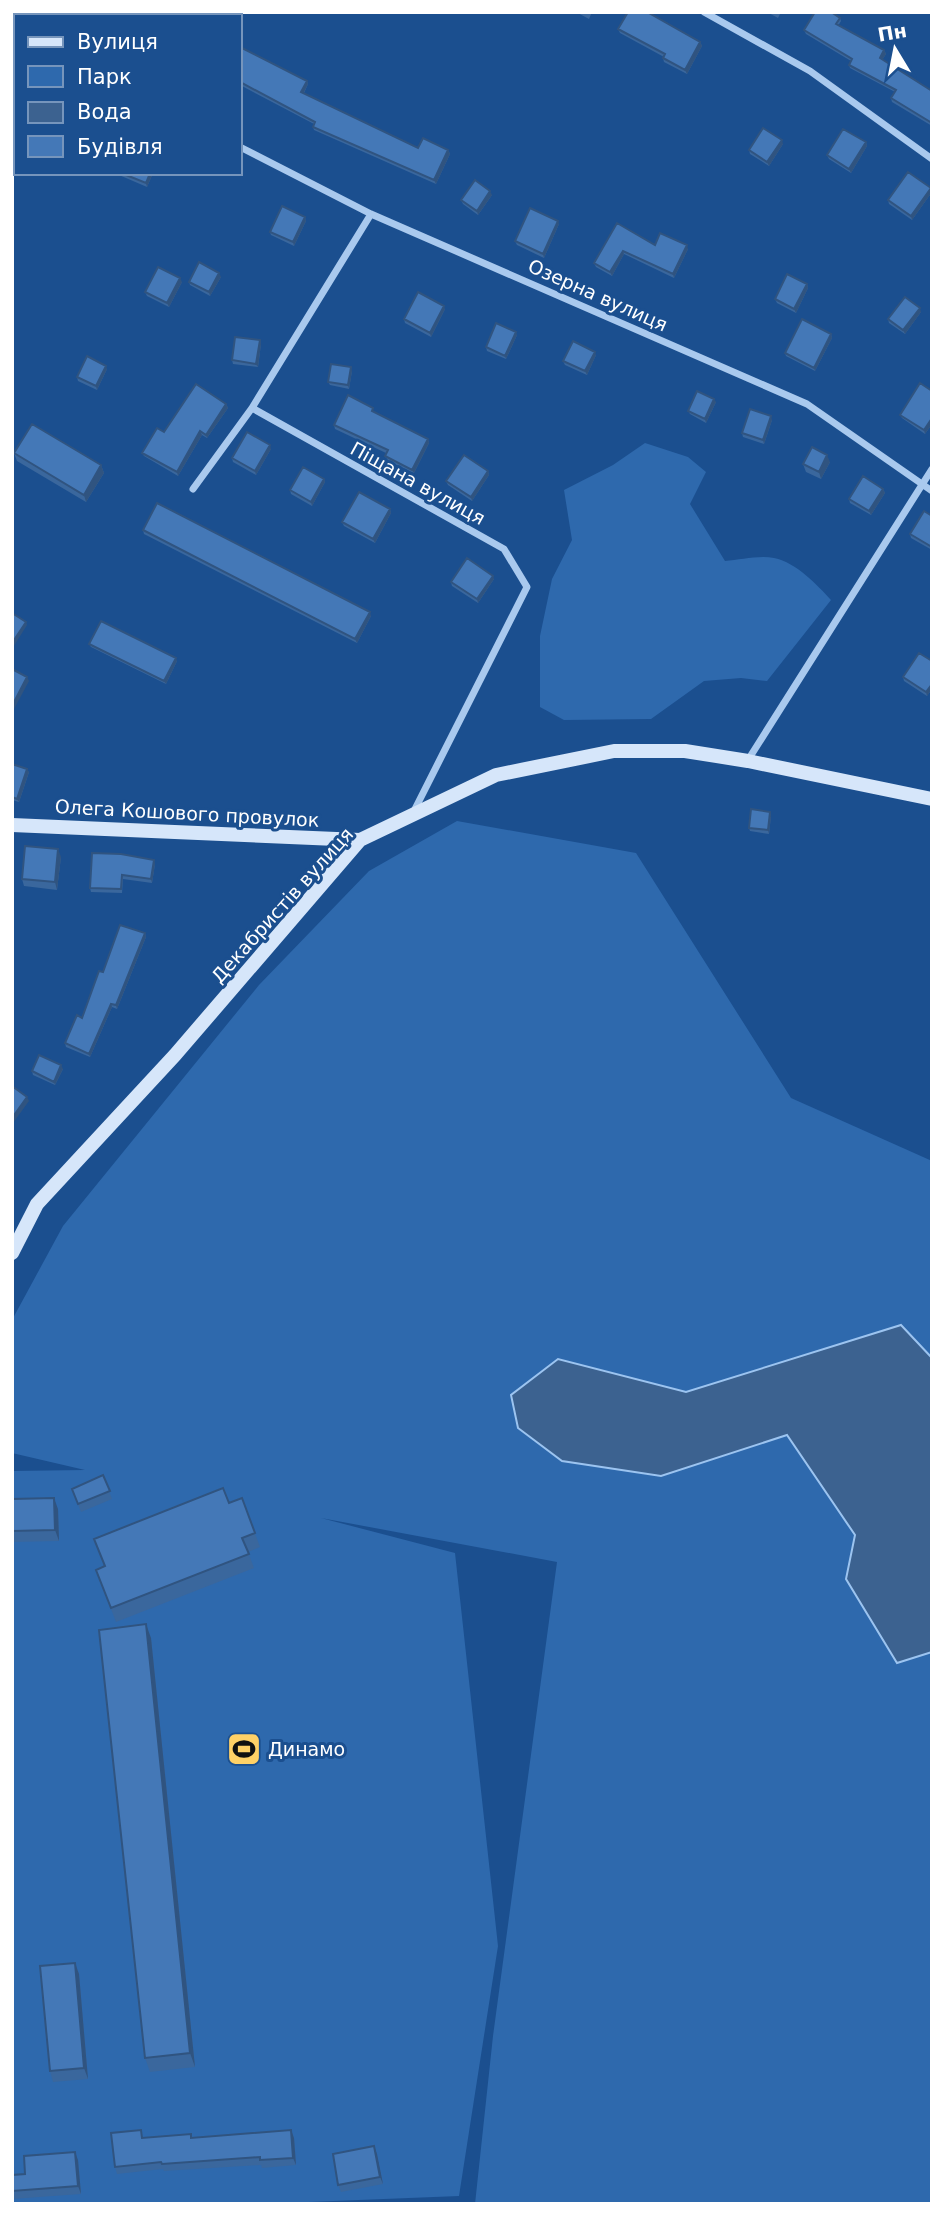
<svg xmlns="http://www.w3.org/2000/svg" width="944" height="2216" font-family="'DejaVu Sans',sans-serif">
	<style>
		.green { fill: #2e69ad }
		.water { fill: #3c6290; stroke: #9cc4f0; stroke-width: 2 }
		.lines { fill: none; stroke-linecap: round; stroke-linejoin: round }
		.street { stroke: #a9c9ee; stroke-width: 7 }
		.secondary { stroke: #d6e6fa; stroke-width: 14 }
		.wall { fill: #3a679d }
		.shaded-wall { fill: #305480 }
		.building { fill: #4478b7; stroke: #305480; stroke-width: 2 }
		.labels { text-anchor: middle; stroke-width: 6; stroke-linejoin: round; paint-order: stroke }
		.street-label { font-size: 19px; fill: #fff; stroke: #1b4f8f }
		.poi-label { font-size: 19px; fill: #fff; stroke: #1b4f8f; text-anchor: start }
	</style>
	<rect width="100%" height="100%" fill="#1b4f8f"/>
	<path class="green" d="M645,443L688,457L706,472L690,504L725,561C740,560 759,555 774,558C797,563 816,584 831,600L767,681L741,678L704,681L651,719L564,720L540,707V636L552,579L572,540L564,490L613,465Z
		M457,821L636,853L791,1098L932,1161V2204H475L493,2036L557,1562L321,1518L455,1553L498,1946L459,2196L259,2204H12V1471L85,1470L12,1453V1320L63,1226L259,985L369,871Z"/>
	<path class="water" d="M901,1325L932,1358V1652L897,1663L846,1579L855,1535L787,1435L661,1476L562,1461L518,1428L511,1395L558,1359L686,1392Z"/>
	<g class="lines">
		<path class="street" d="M22,12L23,16
			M704,12L810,71L932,159
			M12,62L16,57
			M12,82L16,81
			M240,147L371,214L807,404L932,491
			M371,214L252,408L504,549L527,587L413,813
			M193,489L252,408
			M748,760L932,469"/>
		<path class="secondary" d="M12,825L360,840
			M12,1253L37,1204L175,1055L360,840L496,775L614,751H685L748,761L932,799"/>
	</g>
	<path class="wall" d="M576,12H592L589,19Z
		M767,12H781L778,18Z
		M840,18L841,21L838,26L884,50L886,54L882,60L932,91V126L892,102L891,98L895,92L850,68L849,65L851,61L806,34L804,30Z
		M618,29L700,42L702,46L687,74L664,62L663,58L664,57L620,33Z
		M240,47L307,81L308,84L304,93L418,148L448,150L450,154L436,184L314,130L313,127L314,124L240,85Z
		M866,142L867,146L851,173L829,159L827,155Z
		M783,144L769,166L750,154L749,150Z
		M118,173H153L147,187L119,175Z
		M931,188L932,192L912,220L889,204L888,200Z
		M492,195L478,215L463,204L461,200Z
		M305,217L306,221L294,246L271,235L270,232Z
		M617,223L655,245L688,249L674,278L624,254L612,276L596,267L594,263Z
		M559,224L544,258L517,245L515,241Z
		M221,277L210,296L190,285L189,282Z
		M182,282L169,307L147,296L145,292Z
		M807,284L808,288L796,313L777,303L775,299Z
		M445,309L431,337L405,323L404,319Z
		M921,312L905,334L889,323L888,319Z
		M831,334L832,338L815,371L786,356L785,353Z
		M517,335L506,359L487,351L486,347Z
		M260,340L261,344L258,367L233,364L232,360Z
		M596,355L587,375L565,365L563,361Z
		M107,369L97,390L78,381L77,377Z
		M352,371L349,389L330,385L328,382Z
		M932,391V424L925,434L902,418L900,415Z
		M716,402L706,423L690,414L688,411Z
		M226,404L228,408L207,438L202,435L178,476L144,456L142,453Z
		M375,411L374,412L428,439L429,443L414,473L386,460L385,456L386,453L335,429L334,425Z
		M772,420L764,444L743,437L742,433Z
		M271,449L256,475L233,462L232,458Z
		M14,453L101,465L104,473L86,502L17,461Z
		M830,462L821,479L806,472L803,464Z
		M488,471L489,475L472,501L448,485L446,481Z
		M324,479L325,482L312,506L291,494L290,490Z
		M883,489L885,493L871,515L850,503L849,499Z
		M390,509L391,513L375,543L344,526L342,522Z
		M932,516V550L911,538L910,534Z
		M143,530L371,616L357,643L144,534Z
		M494,579L478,603L452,586L451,582Z
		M89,644L177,661L166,684L91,647Z
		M932,661V689L927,696L904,681L903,677Z
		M12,764L29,772L19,802L12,800Z
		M770,812L771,816L769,834L750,831L749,828Z
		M92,853L155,864L152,883L123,879L122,893L91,892L90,888Z
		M61,857L57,890L24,886L22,879Z
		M145,933L146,937L117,1009L112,1007L90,1057L66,1047L65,1043L82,1018L103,972Z
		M63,1069L55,1085L33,1075L32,1071Z
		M103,1475L112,1499L81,1512L72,1489Z
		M242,1498L260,1547L248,1552L254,1568L116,1622L96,1570L104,1567L229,1503Z
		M12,1499L58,1509L59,1541L12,1542Z
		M151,1638L195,2067L150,2072L145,2058Z
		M75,1963L79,1974L88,2079L53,2082L50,2071Z
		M291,2130L294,2138L296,2165L262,2168L261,2165L164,2171L163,2169L117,2174L115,2167L144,2138L191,2134L192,2138Z
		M377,2154L383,2184L341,2192L338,2185Z
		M78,2160L81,2194L12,2199V2175L25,2174Z"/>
	<path class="shaded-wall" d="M700,42L702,46L687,74L685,70Z
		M884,50L886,54L881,62L880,58Z
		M307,81L308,84L302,96L301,92Z
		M782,140L783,144L769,166L767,162Z
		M866,142L867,146L851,173L849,169Z
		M448,150L450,154L436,184L434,180Z
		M16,168V173L12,180V174Z
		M150,173H153L147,187L146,183Z
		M931,188L932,192L912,220L911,216Z
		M490,191L492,195L478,215L477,211Z
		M305,217L306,221L294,246L293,242Z
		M558,221L559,224L544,258L543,254Z
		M687,245L688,249L674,278L673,274Z
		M623,251L624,254L612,276L610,272Z
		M219,273L221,277L210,296L209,292Z
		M180,278L182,282L169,307L167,303Z
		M807,284L808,288L796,313L794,309Z
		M444,306L445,309L431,337L430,333Z
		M920,308L921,312L905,334L903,330Z
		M516,332L517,335L506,359L505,356Z
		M831,334L832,338L815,371L814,368Z
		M260,340L261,344L258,367L256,364Z
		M595,352L596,355L587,375L585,371Z
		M106,366L107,369L97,390L96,386Z
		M351,367L352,371L349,389L348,385Z
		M714,399L716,402L706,423L705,419Z
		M226,404L228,408L207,438L206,435Z
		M771,416L772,420L764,444L763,440Z
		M932,418V424L925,434L924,430Z
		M200,431L202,435L178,476L177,472Z
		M428,439L429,443L414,473L412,470Z
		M270,445L271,449L256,475L255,471Z
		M827,455L830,462L821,479L819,472Z
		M101,465L104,473L86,502L84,495Z
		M488,471L489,475L472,501L471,497Z
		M324,479L325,482L312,506L311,502Z
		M883,489L885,493L871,515L869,511Z
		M390,509L391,513L375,543L373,539Z
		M493,576L494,579L478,603L477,599Z
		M370,612L371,616L357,643L355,639Z
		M26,622L27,625L12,649V643Z
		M176,658L177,661L166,684L164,681Z
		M27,677L29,681L13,711L12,706Z
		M932,684V689L927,696L926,692Z
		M27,769L29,772L19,802L17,799Z
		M770,812L771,816L769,834L768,830Z
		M58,849L61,857L57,890L55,882Z
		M154,860L155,864L152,883L151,879Z
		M145,933L146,937L117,1009L116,1005Z
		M111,1004L112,1007L90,1057L89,1054Z
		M61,1065L63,1069L55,1085L54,1082Z
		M27,1097L29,1101L13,1123L12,1118Z
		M54,1498L58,1509L59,1541L55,1530Z
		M146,1624L151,1638L195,2067L190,2053Z
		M75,1963L79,1974L88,2079L84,2068Z
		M291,2130L294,2138L296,2165L293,2158Z
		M374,2146L377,2154L383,2184L380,2177Z
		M75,2152L78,2160L81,2194L78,2186Z"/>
	<path class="building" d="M98,12H167L166,16H97Z
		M628,12H647L700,42L685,70L663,58L665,54L618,29Z
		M815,12H831L840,18L836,24L884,50L880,58L932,91V123L891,98L896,90L849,65L852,59L804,30Z
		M240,47L307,81L301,92L418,148L423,138L448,150L434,180L313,127L315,122L240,82Z
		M763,128L782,140L767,162L749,150Z
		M843,129L866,142L849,169L827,155Z
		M12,162L16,164V168L12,174Z
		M908,172L931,188L911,216L888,200Z
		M121,173H150L146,183Z
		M475,180L490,191L477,211L461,200Z
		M282,206L305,217L293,242L270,232Z
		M530,208L558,221L543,254L515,241Z
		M617,223L655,245L660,233L687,245L673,274L623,251L610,272L594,263Z
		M199,262L219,273L209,292L189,282Z
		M158,267L180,278L167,303L145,292Z
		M787,274L807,284L794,309L775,299Z
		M418,292L444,306L430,333L404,319Z
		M905,297L920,308L903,330L888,319Z
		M802,319L831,334L814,368L785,353Z
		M496,323L516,332L505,356L486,347Z
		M235,337L260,340L256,364L232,360Z
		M573,341L595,352L585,371L563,361Z
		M87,356L106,366L96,386L77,377Z
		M331,364L351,367L348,385L328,382Z
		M920,383L932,391V418L924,430L900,415Z
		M196,384L226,404L206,435L200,431L177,472L142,453L157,428L164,432Z
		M697,391L714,399L705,419L688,411Z
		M348,395L373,408L372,411L428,439L412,470L385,456L388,450L334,425Z
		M750,409L771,416L763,440L742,433Z
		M32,424L101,465L84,495L14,453Z
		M247,432L270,445L255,471L232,458Z
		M812,447L827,455L819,472L803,464Z
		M464,455L488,471L471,497L446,481Z
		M303,467L324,479L311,502L290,490Z
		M863,476L883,489L869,511L849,499Z
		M359,492L390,509L373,539L342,522Z
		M157,503L370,612L355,639L143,530Z
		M924,511L932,516V547L910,534Z
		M467,558L493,576L477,599L451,582Z
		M12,613L26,622L12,643Z
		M101,621L176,658L164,681L89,644Z
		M919,653L932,661V684L926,692L903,677Z
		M12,669L27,677L12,706Z
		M12,764L27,769L17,799L12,797Z
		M751,809L770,812L768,830L749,828Z
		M25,846L58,849L55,882L22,879Z
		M92,853L121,854L154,860L151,879L122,875L121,889L90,888Z
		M120,925L145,933L116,1005L111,1004L89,1054L65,1043L77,1015L82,1018L99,971L103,972Z
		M39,1055L61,1065L54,1082L32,1071Z
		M12,1086L27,1097L12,1118Z
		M103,1475L110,1491L78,1504L72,1489Z
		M223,1488L229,1503L242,1498L255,1533L242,1538L249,1554L111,1608L96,1570L105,1566L94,1539Z
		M54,1498L55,1530L12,1531V1499Z
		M146,1624L190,2053L145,2058L99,1630Z
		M75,1963L84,2068L50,2071L40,1966Z
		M141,2130L142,2138L191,2134V2138L291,2130L293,2158L260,2160V2157L162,2164L161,2162L115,2167L111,2133Z
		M374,2146L380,2177L338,2185L333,2154Z
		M75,2152L78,2186L12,2191V2175L25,2174L24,2156Z"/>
	<defs>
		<g id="stadium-square" transform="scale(1.75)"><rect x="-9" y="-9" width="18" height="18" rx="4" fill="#ffd166" stroke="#1b4f8f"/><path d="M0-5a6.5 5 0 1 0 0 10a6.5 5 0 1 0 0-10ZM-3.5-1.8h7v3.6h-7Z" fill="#111"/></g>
	</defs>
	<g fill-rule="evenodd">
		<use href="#stadium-square" x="244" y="1749"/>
	</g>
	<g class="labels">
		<g class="street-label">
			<text transform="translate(598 295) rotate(24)" y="7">Озерна вулиця</text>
			<text transform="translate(418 483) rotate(29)" y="7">Піщана вулиця</text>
			<text transform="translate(187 813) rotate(3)" y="7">Олега Кошового провулок</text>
			<text transform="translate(282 905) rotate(-48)" y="7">Декабристів вулиця</text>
		</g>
		<g class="poi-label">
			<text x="268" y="1756">Динамо</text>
		</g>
	</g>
	<rect width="944" height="2216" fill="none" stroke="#ffffff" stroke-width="28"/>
	<rect x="14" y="14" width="228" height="161" fill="#1b4f8f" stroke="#7695bc" stroke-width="2"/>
	<rect x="28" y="37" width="35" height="10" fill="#d6e6fa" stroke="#7695bc" stroke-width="2"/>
	<text x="77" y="49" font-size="21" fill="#ffffff">Вулиця</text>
	<rect x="28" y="66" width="35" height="21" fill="#2e69ad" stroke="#7695bc" stroke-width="2"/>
	<text x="77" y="84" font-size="21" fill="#ffffff">Парк</text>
	<rect x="28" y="102" width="35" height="21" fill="#3c6290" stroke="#7695bc" stroke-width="2"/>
	<text x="77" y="119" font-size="21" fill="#ffffff">Вода</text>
	<rect x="28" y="136" width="35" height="21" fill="#4478b7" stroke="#7695bc" stroke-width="2"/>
	<text x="77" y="154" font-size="21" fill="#ffffff">Будівля</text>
	<g transform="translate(895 49) rotate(350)" stroke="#1b4f8f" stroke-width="5" paint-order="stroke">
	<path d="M0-5L12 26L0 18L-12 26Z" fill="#ffffff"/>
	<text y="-10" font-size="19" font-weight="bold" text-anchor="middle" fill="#ffffff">Пн</text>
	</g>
</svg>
